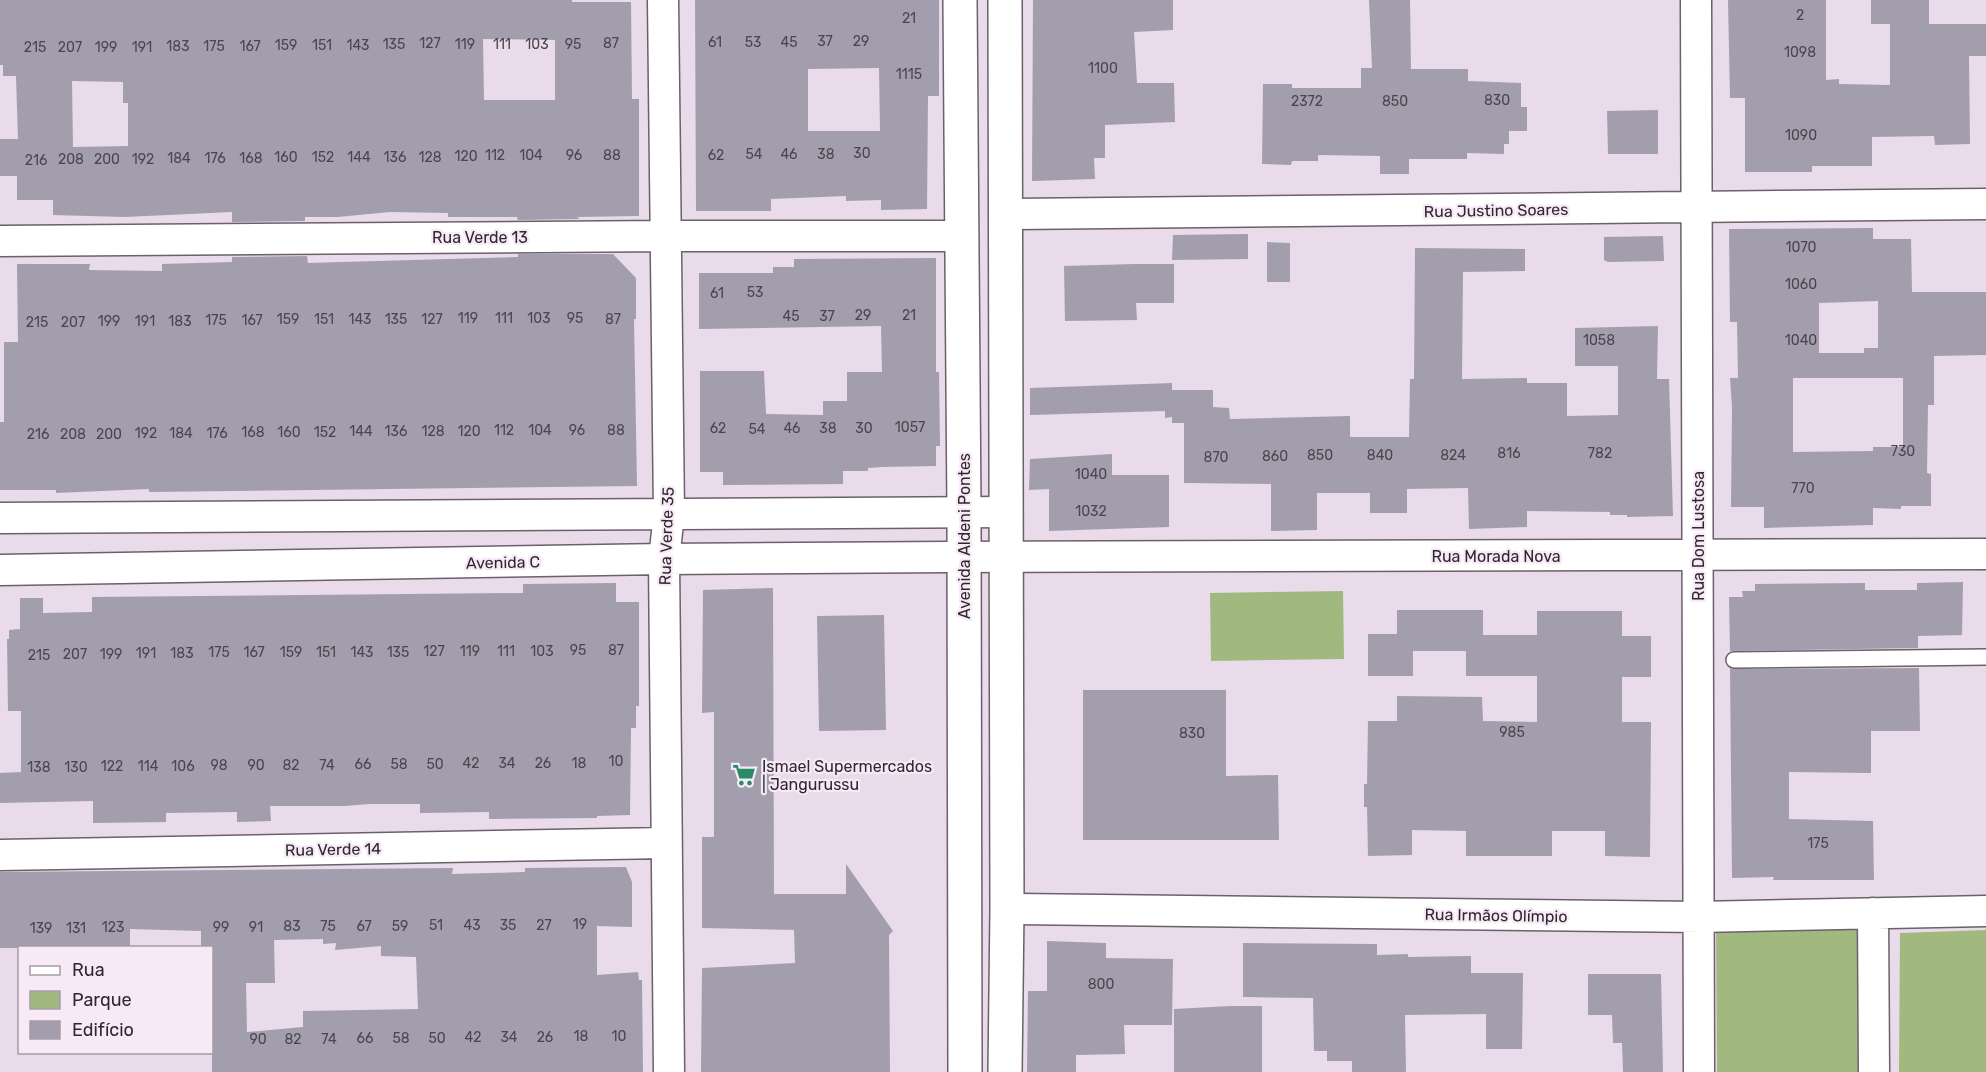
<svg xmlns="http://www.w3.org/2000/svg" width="1986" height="1072" font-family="Rubik,sans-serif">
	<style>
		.green { fill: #a1b97e }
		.building { fill: #a39eae; fill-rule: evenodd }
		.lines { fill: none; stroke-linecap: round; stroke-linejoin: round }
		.service-casing { stroke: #6c606c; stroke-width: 18 }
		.minor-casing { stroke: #6c606c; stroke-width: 33 }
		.secondary-casing { stroke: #6c606c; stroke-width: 36 }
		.service { stroke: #fff; stroke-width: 15 }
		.minor { stroke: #fff; stroke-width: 30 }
		.secondary { stroke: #fff; stroke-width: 33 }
		.labels { text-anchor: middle; stroke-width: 4.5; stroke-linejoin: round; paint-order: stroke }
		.number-label { font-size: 14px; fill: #4b464e }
		.street-label { font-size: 16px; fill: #2e292e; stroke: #f7e9f6 }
		.poi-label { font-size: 16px; fill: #2e292e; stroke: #f7e9f6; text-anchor: start }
	</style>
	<rect width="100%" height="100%" fill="#e9dbe9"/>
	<path class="green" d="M1343,591L1344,659L1211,661L1210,593Z
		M1863,926V1072H1717L1716,927Z
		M1986,930V1072H1899L1900,933Z"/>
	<path class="building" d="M0,0H572V2H631L632,99H639V216L577,217L580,219L518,220L517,217H448V213L390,212L338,217H305V221L232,222V212L125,217L53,215V200H17V176H0V139H18L16,76H3V65H0ZM483,39L555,40V100H484ZM72,81L123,82V103H128V146L73,147Z
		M695,0H939V96H928L927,209L881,210V200L846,201V196L771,199V211H696ZM879,68L880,131H808V69Z
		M1033,0H1173V30L1134,32L1137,83H1174L1175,122L1105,125V158H1094L1095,179L1032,181Z
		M1369,0H1410L1411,69H1468V81L1521,83V107H1527V131H1509V144H1504V154L1467,153V159H1409V174H1380V156L1318,155V161H1292L1291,165L1262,164L1263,84H1292V88H1361V68H1372Z
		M1728,0H1826V80L1839,79V84L1890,85V24H1871V0H1929V24H1986V56H1969L1970,144L1935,145L1934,136L1872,137V166H1812V172H1745V98H1730Z
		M1658,110V154H1608L1607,111Z
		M1873,228V239H1911L1912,292H1986V355L1934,356V405H1928L1927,473L1931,474V506H1901V509L1873,508V525L1764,528V507H1731L1732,407L1730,378H1738L1737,322H1730L1729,229ZM1878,301V348H1864V353H1819V303ZM1793,378H1903V447H1873V451L1793,452Z
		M1248,234V259L1172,260L1173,235Z
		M1663,236L1664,261L1608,262L1604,260V237Z
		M1267,242L1290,243V282H1267Z
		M1415,248L1525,249V271L1463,272L1462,379L1527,378V383H1567V416L1618,415V366H1575V328L1658,326L1657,379H1669L1673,516L1627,517V515H1610V512L1527,511V527L1469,529L1468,488L1407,489V513H1370V493H1317V530L1271,531V484L1184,483V423H1172V417L1165,418V411L1030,415V388L1172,383V390H1213V407L1229,408L1230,419L1350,416V437H1409L1410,379H1414Z
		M518,254H613L636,278V319H634L637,486L149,492V489L56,493V490H0V422H4V342H18L17,264H90L89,270L162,271V264L232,262V257L307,256L308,263L518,257Z
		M936,258V372H939L940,446H936V466L882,467L868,468V471H843V484L723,485V472H700V371H764L766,414L823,415V401H847V372H882L881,326L699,329V273H773V267H794V259Z
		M1134,264H1174V303H1136L1137,320L1065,321L1064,266Z
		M1112,454V475H1169V527L1049,531V489L1029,490L1030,459Z
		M1963,582L1962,635L1918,636V648L1730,651L1729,597H1743L1742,591H1755V584L1865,583V590H1917V583Z
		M616,583V602H639V706H636V728H631L630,815L597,816V818L489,819V812L420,813V804H369L345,806H270L271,821L237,822V812L166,813V822L93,823V801L0,803V773L21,772V711H8L7,639H9V630L20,629V598H43V613L92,612V597L523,593V584Z
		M773,588L774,894H846V864L893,931L889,935L890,1072H701L702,968L795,963L794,930L702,928V837H714V712L702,713L703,590Z
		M1397,610H1483V635H1537V611H1622V636H1651V677H1622V722H1651L1650,857L1605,856V831H1552V856H1466V831L1412,830V855L1368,856L1367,807H1364V784H1367L1368,721H1397V696L1482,697L1483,721L1537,722V676H1466V651H1413V676H1368V634H1397Z
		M884,615L886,730L819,731L817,616Z
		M1919,668L1920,731H1871V773L1789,772V819L1873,821L1874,880H1773L1774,877L1732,878L1730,669Z
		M1083,690H1226V776L1278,775L1279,840H1083Z
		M626,867L632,882V927L597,926V975L638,972L639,980H642L643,1072H212V948H201V931L130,929V948H0V872L453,868L452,874L525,872V868ZM323,939V944L336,943L335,950L381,946V956L416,957L418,1009L303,1011V1027L247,1032L246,983H275L274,940Z
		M1047,941L1106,943V958L1173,959L1172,1025H1124L1125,1054L1076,1055V1072H1027L1028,991H1047Z
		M1243,943L1377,944V955L1408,954V957L1471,956V973H1523L1522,1049H1486V1014L1405,1015L1406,1072H1352V1061H1327V1051H1314L1313,998L1243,997Z
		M1588,974H1661L1663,1072H1623L1622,1043H1613L1612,1015H1588Z
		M1230,1006H1262V1072H1174V1009Z"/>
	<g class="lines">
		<g class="service-casing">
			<path id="service" d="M1734,660L1986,657"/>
		</g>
		<g class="minor-casing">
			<path id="minor" d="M663,0L669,514L664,559L669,1072
				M1696,0L1699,1072
				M1006,214L1986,204
				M0,241L666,236H961
				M0,518L1006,512
				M0,570L664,559L949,557L1986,554
				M0,855L666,843
				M1007,909L1699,917L1986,911
				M1873,913L1874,1072"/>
		</g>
		<g class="secondary-casing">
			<path id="secondary" d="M960,0L964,512L965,1072
				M1005,1072L1007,909L1005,0"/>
		</g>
		<use href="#service" class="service"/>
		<use href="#minor" class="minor"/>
		<use href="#secondary" class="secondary"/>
	</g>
	<defs>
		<g id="supermarket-bare" transform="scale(1.8)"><path d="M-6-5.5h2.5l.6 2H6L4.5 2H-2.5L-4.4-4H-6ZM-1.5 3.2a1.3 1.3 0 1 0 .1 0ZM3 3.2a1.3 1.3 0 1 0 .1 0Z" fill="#298b64" stroke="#f7e9f6" stroke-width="2.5" paint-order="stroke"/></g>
	</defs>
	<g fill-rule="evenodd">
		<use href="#supermarket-bare" x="744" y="775"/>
	</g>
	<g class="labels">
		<g class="number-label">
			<text x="1800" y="20">2</text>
			<text x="909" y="23">21</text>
			<text x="825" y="46">37</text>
			<text x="861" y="46">29</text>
			<text x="715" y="47">61</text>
			<text x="753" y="47">53</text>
			<text x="789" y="47">45</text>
			<text x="430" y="48">127</text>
			<text x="611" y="48">87</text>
			<text x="394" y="49">135</text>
			<text x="465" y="49">119</text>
			<text x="502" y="49">111</text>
			<text x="537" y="49">103</text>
			<text x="573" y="49">95</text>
			<text x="286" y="50">159</text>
			<text x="322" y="50">151</text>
			<text x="358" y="50">143</text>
			<text x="178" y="51">183</text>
			<text x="214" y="51">175</text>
			<text x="250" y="51">167</text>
			<text x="35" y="52">215</text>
			<text x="70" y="52">207</text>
			<text x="106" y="52">199</text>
			<text x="142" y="52">191</text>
			<text x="1800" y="57">1098</text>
			<text x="1103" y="73">1100</text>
			<text x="909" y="79">1115</text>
			<text x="1497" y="105">830</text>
			<text x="1307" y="106">2372</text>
			<text x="1395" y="106">850</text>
			<text x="1801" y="140">1090</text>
			<text x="862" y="158">30</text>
			<text x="754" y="159">54</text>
			<text x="789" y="159">46</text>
			<text x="826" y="159">38</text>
			<text x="495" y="160">112</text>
			<text x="531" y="160">104</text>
			<text x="574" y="160">96</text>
			<text x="612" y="160">88</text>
			<text x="716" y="160">62</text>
			<text x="466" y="161">120</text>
			<text x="286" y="162">160</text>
			<text x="323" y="162">152</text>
			<text x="359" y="162">144</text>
			<text x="395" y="162">136</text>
			<text x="430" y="162">128</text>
			<text x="179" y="163">184</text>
			<text x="215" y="163">176</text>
			<text x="251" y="163">168</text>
			<text x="71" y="164">208</text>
			<text x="107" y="164">200</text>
			<text x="143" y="164">192</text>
			<text x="36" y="165">216</text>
			<text x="1801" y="252">1070</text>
			<text x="1801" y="289">1060</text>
			<text x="755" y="297">53</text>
			<text x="717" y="298">61</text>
			<text x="863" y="320">29</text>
			<text x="909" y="320">21</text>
			<text x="791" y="321">45</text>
			<text x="827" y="321">37</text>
			<text x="468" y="323">119</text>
			<text x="504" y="323">111</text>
			<text x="539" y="323">103</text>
			<text x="575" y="323">95</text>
			<text x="288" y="324">159</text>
			<text x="324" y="324">151</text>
			<text x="360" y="324">143</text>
			<text x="396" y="324">135</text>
			<text x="432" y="324">127</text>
			<text x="613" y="324">87</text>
			<text x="216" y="325">175</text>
			<text x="252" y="325">167</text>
			<text x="109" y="326">199</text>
			<text x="145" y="326">191</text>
			<text x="180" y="326">183</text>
			<text x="37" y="327">215</text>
			<text x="73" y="327">207</text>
			<text x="1599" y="345">1058</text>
			<text x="1801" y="345">1040</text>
			<text x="910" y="432">1057</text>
			<text x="718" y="433">62</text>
			<text x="792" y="433">46</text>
			<text x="828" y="433">38</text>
			<text x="864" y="433">30</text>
			<text x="757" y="434">54</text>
			<text x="504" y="435">112</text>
			<text x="540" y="435">104</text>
			<text x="577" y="435">96</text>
			<text x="616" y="435">88</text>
			<text x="361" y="436">144</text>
			<text x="396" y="436">136</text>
			<text x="433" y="436">128</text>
			<text x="469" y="436">120</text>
			<text x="253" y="437">168</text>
			<text x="289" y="437">160</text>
			<text x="325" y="437">152</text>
			<text x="146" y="438">192</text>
			<text x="181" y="438">184</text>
			<text x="217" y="438">176</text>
			<text x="38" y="439">216</text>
			<text x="73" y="439">208</text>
			<text x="109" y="439">200</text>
			<text x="1903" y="456">730</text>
			<text x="1509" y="458">816</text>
			<text x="1600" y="458">782</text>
			<text x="1320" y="460">850</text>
			<text x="1380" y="460">840</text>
			<text x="1453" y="460">824</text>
			<text x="1275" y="461">860</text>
			<text x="1216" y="462">870</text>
			<text x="1091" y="479">1040</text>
			<text x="1803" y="493">770</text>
			<text x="1091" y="516">1032</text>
			<text x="578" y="655">95</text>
			<text x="616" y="655">87</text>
			<text x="434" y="656">127</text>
			<text x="470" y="656">119</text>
			<text x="506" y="656">111</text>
			<text x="542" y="656">103</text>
			<text x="219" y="657">175</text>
			<text x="254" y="657">167</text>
			<text x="291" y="657">159</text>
			<text x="326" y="657">151</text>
			<text x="362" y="657">143</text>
			<text x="398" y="657">135</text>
			<text x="146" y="658">191</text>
			<text x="182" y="658">183</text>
			<text x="75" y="659">207</text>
			<text x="111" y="659">199</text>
			<text x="39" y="660">215</text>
			<text x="1512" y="737">985</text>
			<text x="1192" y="738">830</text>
			<text x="616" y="766">10</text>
			<text x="471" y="768">42</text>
			<text x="507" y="768">34</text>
			<text x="543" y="768">26</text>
			<text x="579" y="768">18</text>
			<text x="363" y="769">66</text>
			<text x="399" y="769">58</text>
			<text x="435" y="769">50</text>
			<text x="219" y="770">98</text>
			<text x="256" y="770">90</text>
			<text x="291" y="770">82</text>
			<text x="327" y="770">74</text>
			<text x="112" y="771">122</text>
			<text x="148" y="771">114</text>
			<text x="183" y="771">106</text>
			<text x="39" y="772">138</text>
			<text x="76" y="772">130</text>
			<text x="1818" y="848">175</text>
			<text x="580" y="929">19</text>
			<text x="436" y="930">51</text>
			<text x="472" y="930">43</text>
			<text x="508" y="930">35</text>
			<text x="544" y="930">27</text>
			<text x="292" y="931">83</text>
			<text x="328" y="931">75</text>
			<text x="364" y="931">67</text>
			<text x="400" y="931">59</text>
			<text x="113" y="932">123</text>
			<text x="221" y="932">99</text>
			<text x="256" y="932">91</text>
			<text x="41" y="933">139</text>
			<text x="76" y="933">131</text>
			<text x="1101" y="989">800</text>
			<text x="581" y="1041">18</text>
			<text x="619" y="1041">10</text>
			<text x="473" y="1042">42</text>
			<text x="509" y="1042">34</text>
			<text x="545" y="1042">26</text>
			<text x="365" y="1043">66</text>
			<text x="401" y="1043">58</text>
			<text x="437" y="1043">50</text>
			<text x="258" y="1044">90</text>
			<text x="293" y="1044">82</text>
			<text x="329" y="1044">74</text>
		</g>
		<g class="street-label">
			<text transform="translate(1496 210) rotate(-1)" y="6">Rua Justino Soares</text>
			<text x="480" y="243">Rua Verde 13</text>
			<text transform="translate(666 536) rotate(-88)" y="6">Rua Verde 35</text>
			<text transform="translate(964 536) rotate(-90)" y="6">Avenida Aldeni Pontes</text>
			<text transform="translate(1698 536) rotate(-90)" y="6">Rua Dom Lustosa</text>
			<text x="1496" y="562">Rua Morada Nova</text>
			<text transform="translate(503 562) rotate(-1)" y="6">Avenida C</text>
			<text transform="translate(333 849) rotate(-1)" y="6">Rua Verde 14</text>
			<text transform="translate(1496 915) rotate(1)" y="6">Rua Irmãos Olímpio</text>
		</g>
		<g class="poi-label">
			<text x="762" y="772">Ismael Supermercados<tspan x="762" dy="18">| Jangurussu</tspan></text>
		</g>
	</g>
	<rect x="18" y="946" width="195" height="108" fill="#f7e9f6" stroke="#a79ca6" stroke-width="1.5"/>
	<rect x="30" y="966" width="30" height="9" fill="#ffffff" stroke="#a79ca6" stroke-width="1.5"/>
	<text x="72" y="976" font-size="18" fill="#2e292e">Rua</text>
	<rect x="30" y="991" width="30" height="18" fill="#a1b97e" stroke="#a79ca6" stroke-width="1.5"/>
	<text x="72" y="1006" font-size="18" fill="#2e292e">Parque</text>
	<rect x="30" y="1021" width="30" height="18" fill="#a39eae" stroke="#a79ca6" stroke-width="1.5"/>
	<text x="72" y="1036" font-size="18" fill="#2e292e">Edifício</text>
</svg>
